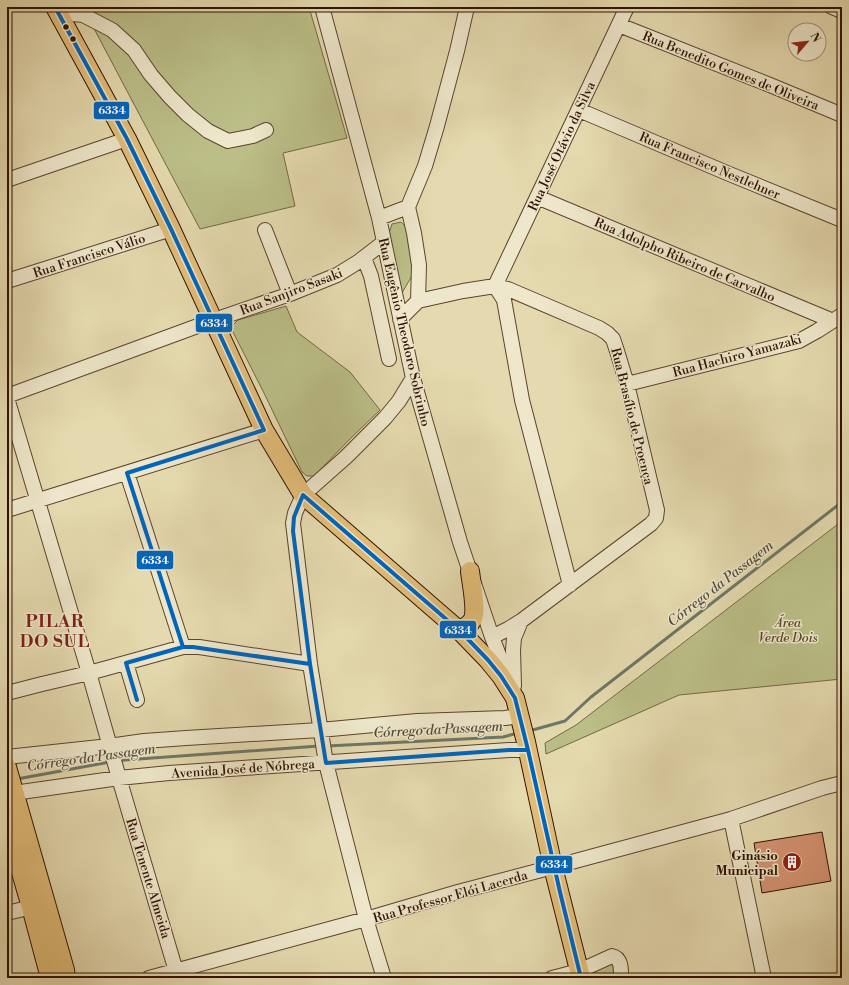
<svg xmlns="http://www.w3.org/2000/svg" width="849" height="985" font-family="'Libre Bodoni',serif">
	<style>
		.green { fill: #bbbe87; stroke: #756844 }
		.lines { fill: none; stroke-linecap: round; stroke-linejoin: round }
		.stream { stroke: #6d7768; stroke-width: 3 }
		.building { fill: #d59372; stroke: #2f1200 }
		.minor-casing { stroke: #5c442c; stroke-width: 16 }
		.major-casing { stroke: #2f1200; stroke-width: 20 }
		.minor { stroke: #eee7cb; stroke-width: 14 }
		.major { stroke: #e2bd78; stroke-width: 18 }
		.bus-1-casing { stroke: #eee7cb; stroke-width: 7 }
		.bus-1 { stroke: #0065bd; stroke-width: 4 }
		.bus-dot { fill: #2f1200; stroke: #eee7cb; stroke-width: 1.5 }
		.labels { text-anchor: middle; stroke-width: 3; stroke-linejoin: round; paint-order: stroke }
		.street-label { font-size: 13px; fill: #2f1200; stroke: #eee7cb }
		.park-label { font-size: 13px; font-style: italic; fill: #594628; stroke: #eee7cb }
		.poi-label { font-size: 13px; font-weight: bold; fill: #2f1200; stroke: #eee7cb; text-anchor: end }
		.water-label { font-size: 14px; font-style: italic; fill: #534d3d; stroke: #eee7cb }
		.district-label { font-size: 17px; font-weight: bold; letter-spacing: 1px; fill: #7a1f14; stroke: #eee7cb }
		.line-badge { stroke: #eee7cb; stroke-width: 1.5 }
		.badge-label { font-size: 11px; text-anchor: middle; font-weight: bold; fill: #fff }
	</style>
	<rect width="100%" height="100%" fill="#e5daaf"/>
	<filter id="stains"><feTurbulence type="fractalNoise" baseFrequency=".005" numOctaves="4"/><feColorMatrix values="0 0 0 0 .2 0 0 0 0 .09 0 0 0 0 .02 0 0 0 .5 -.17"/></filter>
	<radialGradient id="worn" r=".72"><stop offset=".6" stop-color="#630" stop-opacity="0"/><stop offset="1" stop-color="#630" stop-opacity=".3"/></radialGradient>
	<path class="green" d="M93,7H309L347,138L283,153L295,206L200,229L90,21Z
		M401,222L407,228L413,274L402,293L389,233L392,224Z
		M286,306L297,332L350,372L380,410L351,438L314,476H307L302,472L264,393L232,330L233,325L238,320Z
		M842,521V679L679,695L546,754L545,743L576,725Z
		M609,962L615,964V978H586L585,967Z"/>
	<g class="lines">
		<path class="stream" d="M529,731L565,721L591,697L842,502
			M327,746L503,737L518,733
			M117,761L125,760L319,746
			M17,779L110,762"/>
	</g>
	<path class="building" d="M822,832L831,881L762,893L754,843Z"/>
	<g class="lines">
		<g class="minor-casing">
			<path id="minor" d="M322,7L379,218L413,378L460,542L492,637L509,681
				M832,7L842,11
				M60,16L73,14L83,15L112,30L134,50L151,75L170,97L188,115L208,131L228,141L253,136L266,130
				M619,25L770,85L842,115
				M579,110L727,173L842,220
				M7,180L127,139
				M537,197L833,321
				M379,218L408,207
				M265,230L290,294
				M364,258L371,276L389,359
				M7,281L171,229
				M418,301L419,265L414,233L408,207L425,166L437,126L457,51L467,7
				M400,319L418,301L463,291L495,286L508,289L599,328L607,333L613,339L617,351L627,384L657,510L656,518L651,524L521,621L508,629L492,637
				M627,384L799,341L817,331L842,315
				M7,396L214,320L290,294L337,275L358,262L384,242
				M7,398L89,673L119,778L178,978
				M127,473L183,647
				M7,510L264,430
				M570,585L522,400L504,300L495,286L627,7
				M126,663L137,700
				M514,686L513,650L514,638L521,621
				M7,693L42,684L89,673L183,647H199L310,664
				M7,757L109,746L144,741L186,738L320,730L417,721L505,718L520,716
				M7,794L119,778L169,773L509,750H528
				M731,819L764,978
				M7,913L40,905
				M149,978L366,919L458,892L553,867L731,819L822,788L842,783
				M384,978L366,919L326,763L310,664L293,523L295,513L303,495L346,457L385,418L399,401L413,378
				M552,978L579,971L612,956C622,958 621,970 621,978"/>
		</g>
		<g class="major-casing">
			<path id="major" d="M55,7L127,139L171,229L264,430L303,495L461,632L488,660L501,676L515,698L526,742L553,867L581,978
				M458,630C464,628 470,625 473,619C477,609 471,582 470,571
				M7,767L65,970L66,978
				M7,824L31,907L50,978"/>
		</g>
		<use href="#minor" class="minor"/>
		<use href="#major" class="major"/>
		<g class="bus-1-casing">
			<path id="bus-1" d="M55,7L127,139L171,229L264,430
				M127,473L183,647
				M127,473L264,430
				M303,495L461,632L488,660L501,676L515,698L528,750H509L326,763L310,664L293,531L294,517Z
				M126,663L183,647H193L310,664
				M126,663L137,700
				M528,750L560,892L581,978"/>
		</g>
		<use href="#bus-1" class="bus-1"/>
	</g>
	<defs>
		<g id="building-disc" transform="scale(1)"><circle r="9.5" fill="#8f2418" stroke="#eee7cb"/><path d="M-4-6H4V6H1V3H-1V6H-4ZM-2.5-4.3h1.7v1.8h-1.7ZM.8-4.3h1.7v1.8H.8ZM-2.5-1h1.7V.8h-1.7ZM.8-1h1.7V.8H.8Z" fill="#fff"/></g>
	</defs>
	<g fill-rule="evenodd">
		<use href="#building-disc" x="792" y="862"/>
	</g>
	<g class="bus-dot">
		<circle cx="66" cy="27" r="3.5"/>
		<circle cx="73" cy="39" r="3.5"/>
	</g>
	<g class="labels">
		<g class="street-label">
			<text transform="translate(731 70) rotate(22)" y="5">Rua Benedito Gomes de Oliveira</text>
			<text transform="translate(561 146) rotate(-65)" y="5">Rua José Otávio da Silva</text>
			<text transform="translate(710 165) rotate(23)" y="5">Rua Francisco Nestlehner</text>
			<text transform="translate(89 255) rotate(-18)" y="5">Rua Francisco Válio</text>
			<text transform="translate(685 259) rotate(23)" y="5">Rua Adolpho Ribeiro de Carvalho</text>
			<text transform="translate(291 291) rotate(-21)" y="5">Rua Sanjiro Sasaki</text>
			<text transform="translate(405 332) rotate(77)" y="5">Rua Eugênio Theodoro Sobrinho</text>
			<text transform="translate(737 355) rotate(-15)" y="5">Rua Hachiro Yamazaki</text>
			<text transform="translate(633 416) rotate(76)" y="5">Rua Brasílio de Proença</text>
			<text transform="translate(243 768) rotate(-4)" y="5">Avenida José de Nóbrega</text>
			<text transform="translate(149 878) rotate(73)" y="5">Rua Tenente Almeida</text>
			<text transform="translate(450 896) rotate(-16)" y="5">Rua Professor Elói Lacerda</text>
		</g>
		<g class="park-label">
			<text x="788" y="627">Área<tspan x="788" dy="15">Verde Dois</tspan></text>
		</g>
		<g class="poi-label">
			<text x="778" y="860">Ginásio<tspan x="778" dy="15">Municipal</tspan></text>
		</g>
		<g class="water-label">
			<text transform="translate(720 583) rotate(-38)" y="5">Córrego da Passagem</text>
			<text transform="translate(438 729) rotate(-3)" y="5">Córrego da Passagem</text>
			<text transform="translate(91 757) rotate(-8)" y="5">Córrego da Passagem</text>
		</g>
		<g class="district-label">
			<text x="55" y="627">PILAR<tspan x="55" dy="20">DO SUL</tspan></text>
		</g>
	</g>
	<g class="line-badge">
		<rect x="93" y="101" width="37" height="19" rx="4" fill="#0065bd"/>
		<rect x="195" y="313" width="38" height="20" rx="4" fill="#0065bd"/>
		<rect x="136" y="550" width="38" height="20" rx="4" fill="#0065bd"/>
		<rect x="439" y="620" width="38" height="19" rx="4" fill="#0065bd"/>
		<rect x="535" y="855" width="38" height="19" rx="4" fill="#0065bd"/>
	</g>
	<g class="badge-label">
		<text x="112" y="114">6334</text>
		<text x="214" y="327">6334</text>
		<text x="155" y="564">6334</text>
		<text x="458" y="634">6334</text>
		<text x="554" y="868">6334</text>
	</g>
	<rect width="849" height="985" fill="none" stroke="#e5daaf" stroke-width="24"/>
	<rect x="8" y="8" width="833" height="969" fill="none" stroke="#2f1200" stroke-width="2"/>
	<rect x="12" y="12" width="825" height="961" fill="none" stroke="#2f1200"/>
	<g transform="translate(807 42) rotate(62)"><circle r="19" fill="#eee7cb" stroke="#a2927a"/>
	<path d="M0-3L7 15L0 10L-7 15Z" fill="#8f2418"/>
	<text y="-6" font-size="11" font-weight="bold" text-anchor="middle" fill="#2f1200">N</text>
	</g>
	<rect width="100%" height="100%" filter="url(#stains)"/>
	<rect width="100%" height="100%" fill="url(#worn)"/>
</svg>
